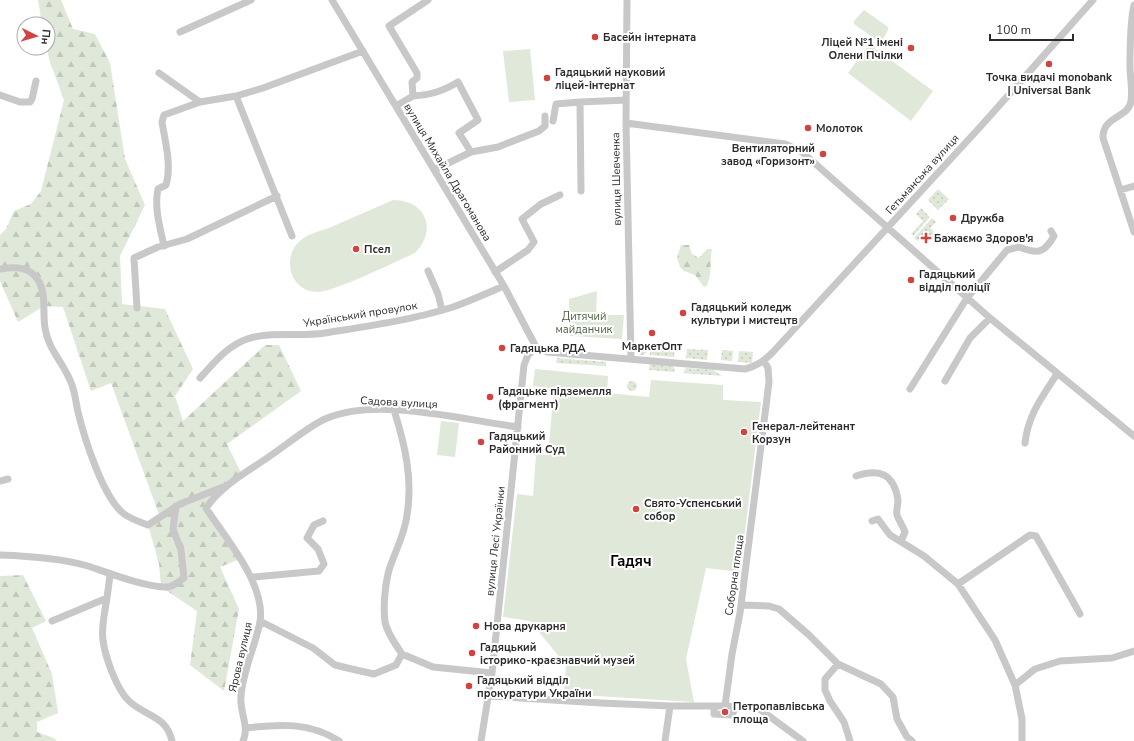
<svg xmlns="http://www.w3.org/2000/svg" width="1134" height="741" font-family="'Nunito Sans',sans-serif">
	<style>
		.grass { fill: url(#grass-dots) }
		.forest { fill: url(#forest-firs) }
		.park { fill: #e0e8da }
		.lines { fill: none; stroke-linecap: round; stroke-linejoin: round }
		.minor { stroke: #c8c8c8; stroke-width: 7 }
		.poi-dot { fill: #d04340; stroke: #fff; stroke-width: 1.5 }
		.labels { text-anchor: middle; stroke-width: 4; stroke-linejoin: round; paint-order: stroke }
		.poi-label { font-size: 11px; font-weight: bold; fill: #2b2b2b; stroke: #fff; text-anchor: start }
		.street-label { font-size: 11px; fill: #2b2b2b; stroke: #fff }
		.park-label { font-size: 11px; fill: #4b613e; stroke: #fff }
		.district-label { font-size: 15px; font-weight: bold; fill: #000; stroke: #fff }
	</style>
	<defs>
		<pattern id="grass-dots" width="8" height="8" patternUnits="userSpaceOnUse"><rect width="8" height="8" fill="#e0e8da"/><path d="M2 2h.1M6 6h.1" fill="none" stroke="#c0c7bb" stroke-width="1.8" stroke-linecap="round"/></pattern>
		<pattern id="forest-firs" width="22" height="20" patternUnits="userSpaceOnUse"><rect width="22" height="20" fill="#e0e8da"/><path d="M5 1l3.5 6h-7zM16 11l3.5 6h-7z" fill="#c0c7bb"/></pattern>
	</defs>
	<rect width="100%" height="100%" fill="#fff"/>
	<path class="grass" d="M938,189L949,199L938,210L928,200Z
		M921,208L930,217L913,236L911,234L923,221L916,214Z
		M932,218L936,222L930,228L935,233L930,239L925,234L918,241L914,238Z
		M637 350a5 5 0 1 1 10 0a5 5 0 1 1-10 0Z
		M650,346L675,348L674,357L650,355Z
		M687,349L708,350L707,360L686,358Z
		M722,350L733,351L732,361L721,360Z
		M739,351L753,352L752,363L738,362Z
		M557,358L606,362V366L556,363Z
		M650,364L673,366L675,372L649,370Z
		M686,368L713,370L722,376L683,373Z
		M627 386a5 5 0 1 1 10 0a5 5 0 1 1-10 0Z"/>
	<path class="forest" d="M38,0H61L73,29L95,34L110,63L125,159L145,205L120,256L122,304L165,309L193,369L175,396L183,421L265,345H279L301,391L227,444L242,475L206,508L240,559L220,567L239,609L224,691L190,665L197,611L161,587L159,564L148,525L160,517L111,383L91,391L63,307L44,306L18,322L0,281V235L6,229L14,211L31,204L41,191L64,100L49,59L47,48L48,24H42Z
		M681,245H689L692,254L699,258L707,249H712C709,263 713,271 707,285L704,287L695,275L684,271L680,267L677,258Z
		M23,575L46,621L32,628L52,674L58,713L37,722V732L54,738L57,741H0V576Z"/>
	<path class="park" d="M864,10L888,27V30L882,41H878L854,24V21Z
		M869,44L933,91L911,121L848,73Z
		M530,49L535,100L509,102L503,51Z
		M393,200C426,200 438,230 415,253C397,261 332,293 317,292C289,291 281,256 301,240C308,234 320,231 329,228C350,219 372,209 393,200Z
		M597,291L596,315H624L622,339L570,336L569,299Z
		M535,369L608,376L607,393L649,397L651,380L723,385V400L761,402L740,572L706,568L686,659L694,702L564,694L566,665L530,621L503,617L517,494L533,496L536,455H548L554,389L533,386Z
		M441,421L459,423L455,457L437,455Z"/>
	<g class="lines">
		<path class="minor" d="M332,0L504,286L536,347L547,352L745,369C757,366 764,361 773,352L981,126L1093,0
			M627,0L626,123L631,358
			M1134,5C1130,22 1130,49 1130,67C1130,78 1133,90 1131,101C1129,118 1102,116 1103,138L1134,232
			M180,32L251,0
			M159,73L200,102
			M0,95L20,102H30L32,99L36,81
			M236,96L292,236
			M413,96C431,95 443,91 458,82L478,120L459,133L471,152L434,170
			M396,106L413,96L412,82L417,78V73L389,26L428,0
			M553,121L556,104L580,102
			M626,123L785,144L802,152L990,318L1134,436
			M471,152L498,147L539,131L545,126V116
			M1120,190L1134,186
			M581,191L580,102L626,100
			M164,246C160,227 154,208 158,189L166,185C172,166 165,141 162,122L164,115L200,102L236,96L263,88L363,51
			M0,269C12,267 25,266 34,275C48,289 42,310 45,328C48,350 65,364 72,385C75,393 76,403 78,412C84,437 103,498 124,514C131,519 140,522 148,525L180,504L223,487
			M428,271L438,294L442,310
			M495,272L528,250L534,242L522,219L541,204L560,195
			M137,308L134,258L158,247L187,239L277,196
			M200,378C214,363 227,346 247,339C270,331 301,337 325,333C368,326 412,320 453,307C470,301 487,293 504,286
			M945,381L970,338L990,318
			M910,389L967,298L1007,250L1019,247C1037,254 1044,254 1054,236L1051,231
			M394,410C405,445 413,479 407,515C405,534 395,551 389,570C385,585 383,607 385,622C387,633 396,645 402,654
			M1025,443C1028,415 1042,397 1057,374
			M856,476C880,468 894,474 898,500C898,505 896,510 897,515C899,521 903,526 905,532L901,541
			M0,481L8,479
			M872,521L878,519L890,535L924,556L958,584L995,640L1015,685L1022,719V741
			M0,555C30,556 60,558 88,566C109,573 147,588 168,587C174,586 179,581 184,578L181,550L173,529L176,506
			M253,577L319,571L324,564L318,549L307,538L314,525L323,521
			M958,584L1030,535L1036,536L1080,614
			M107,598C105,611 101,627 103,640C105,657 117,690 129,701C146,717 166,715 172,741
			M741,605L769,606L779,609L809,635L838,664L881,684L893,697L897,719L907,737L912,741
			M52,621L107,598L110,575
			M260,621L313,648L335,665L356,670L374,674L396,665L402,654
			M402,654L433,667L492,673
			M838,664L825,679V690L830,701L844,722L850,741
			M1015,685L1035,669L1060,661L1112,658L1134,651
			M489,696L601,703L670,706H725L732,654L740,613L769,382L768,368L764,361
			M714,706V714L732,715L736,706
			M725,706L758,708L803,741
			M246,728C279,724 310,722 339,741
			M243,741C250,727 239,711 241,696C243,670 255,647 260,622C266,584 226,539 206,508C222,485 247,472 270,456C285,446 309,426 325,419C377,396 462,420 518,427
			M481,741L492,673L524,365L528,355L536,347
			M665,741L670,706"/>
	</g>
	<g class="poi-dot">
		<circle cx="595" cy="37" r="4"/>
		<circle cx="911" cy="48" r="4"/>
		<circle cx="1049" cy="64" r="4"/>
		<circle cx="547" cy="78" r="4"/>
		<circle cx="808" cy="128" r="4"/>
		<circle cx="823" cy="154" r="4"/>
		<circle cx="953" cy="218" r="4"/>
		<path d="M924 232h4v4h4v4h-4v4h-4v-4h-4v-4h4z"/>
		<circle cx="356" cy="249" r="4"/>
		<circle cx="911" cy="280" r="4"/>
		<circle cx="683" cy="313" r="4"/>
		<circle cx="652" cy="333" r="4"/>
		<circle cx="502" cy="348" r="4"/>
		<circle cx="490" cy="397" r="4"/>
		<circle cx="744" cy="432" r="4"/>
		<circle cx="481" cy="442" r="4"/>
		<circle cx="636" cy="509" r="4"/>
		<circle cx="476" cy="626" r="4"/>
		<circle cx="472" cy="653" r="4"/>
		<circle cx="469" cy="686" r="4"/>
		<circle cx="725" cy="712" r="4"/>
	</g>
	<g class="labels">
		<g class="poi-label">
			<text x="603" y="41">Басейн інтерната</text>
			<text x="903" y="46" text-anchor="end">Ліцей №1 імені<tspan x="903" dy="13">Олени Пчілки</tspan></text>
			<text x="555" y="76">Гадяцький науковий<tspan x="555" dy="13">ліцей-інтернат</tspan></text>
			<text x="1049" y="81" text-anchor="middle">Точка видачі monobank<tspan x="1049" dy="13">| Universal Bank</tspan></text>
			<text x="816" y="132">Молоток</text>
			<text x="815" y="152" text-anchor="end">Вентиляторний<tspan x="815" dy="13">завод «Горизонт»</tspan></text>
			<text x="961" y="222">Дружба</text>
			<text x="934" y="242">Бажаємо Здоров'я</text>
			<text x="364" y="253">Псел</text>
			<text x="919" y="278">Гадяцький<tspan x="919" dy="13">відділ поліції</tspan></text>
			<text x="691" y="311">Гадяцький коледж<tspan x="691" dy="13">культури і мистецтв</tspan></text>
			<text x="652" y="350" text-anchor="middle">МаркетОпт</text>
			<text x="510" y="352">Гадяцька РДА</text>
			<text x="498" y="395">Гадяцьке підземелля<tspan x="498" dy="13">(фрагмент)</tspan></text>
			<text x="752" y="430">Генерал-лейтенант<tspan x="752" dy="13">Корзун</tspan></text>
			<text x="489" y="440">Гадяцький<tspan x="489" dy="13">Районний Суд</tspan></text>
			<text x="644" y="507">Свято-Успенський<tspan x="644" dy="13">собор</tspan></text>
			<text x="484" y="630">Нова друкарня</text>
			<text x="480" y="651">Гадяцький<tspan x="480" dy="13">історико-краєзнавчий музей</tspan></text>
			<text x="477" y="684">Гадяцький відділ<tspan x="477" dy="13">прокуратури України</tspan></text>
			<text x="733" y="710">Петропавлівська<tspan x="733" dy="13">площа</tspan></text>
		</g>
		<g class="street-label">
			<text transform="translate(448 172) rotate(59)" y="4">вулиця Михайла Драгоманова</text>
			<text transform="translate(922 174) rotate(-48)" y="4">Гетьманська вулиця</text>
			<text transform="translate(616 179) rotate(-91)" y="4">вулиця Шевченка</text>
			<text transform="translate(360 314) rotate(-9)" y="4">Український провулок</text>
			<text transform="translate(399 402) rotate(3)" y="4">Садова вулиця</text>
			<text transform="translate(495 541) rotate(-84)" y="4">вулиця Лесі Українки</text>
			<text transform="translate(734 575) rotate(-82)" y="4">Соборна площа</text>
			<text transform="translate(240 657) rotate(-77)" y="4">Ярова вулиця</text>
		</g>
		<g class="park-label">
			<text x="584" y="320">Дитячий<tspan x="584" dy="13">майданчик</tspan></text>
		</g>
		<g class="district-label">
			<text x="631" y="566">Гадяч</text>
		</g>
	</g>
	<g transform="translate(36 36) rotate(95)"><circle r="19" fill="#ffffff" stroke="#aaaaaa"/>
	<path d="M0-3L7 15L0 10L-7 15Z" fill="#d04340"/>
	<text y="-6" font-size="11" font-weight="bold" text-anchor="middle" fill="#2b2b2b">Пн</text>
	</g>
	<path d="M990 34v6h83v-6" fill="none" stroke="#2b2b2b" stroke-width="2"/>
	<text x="996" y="34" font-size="12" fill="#2b2b2b" stroke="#ffffff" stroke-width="3" paint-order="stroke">100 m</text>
</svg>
